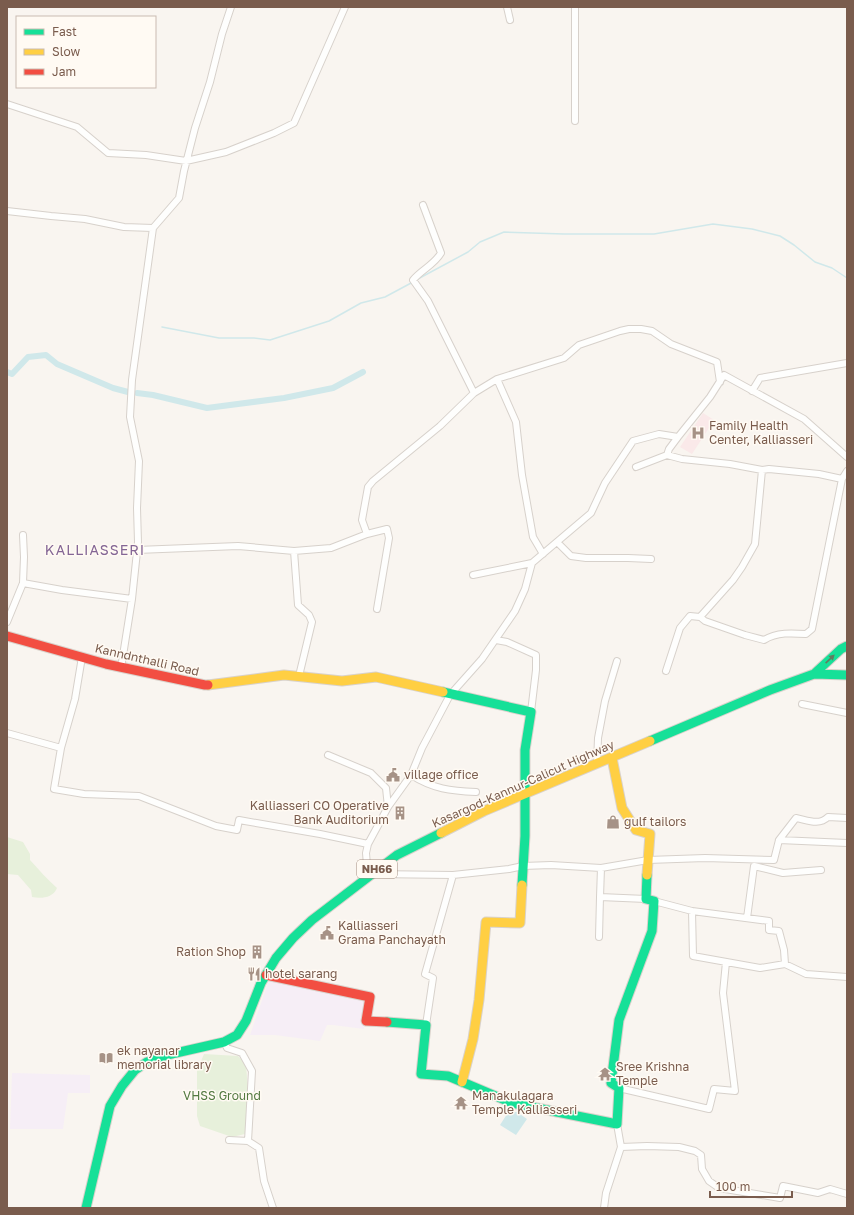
<svg xmlns="http://www.w3.org/2000/svg" width="854" height="1215" font-family="'Golos Text',sans-serif">
	<style>
		.education { fill: #f6eef6 }
		.medical { fill: #fae9e9 }
		.green { fill: #e7f0db }
		.water { fill: #d0e8ea }
		.lines { fill: none; stroke-linecap: round; stroke-linejoin: round }
		.stream { stroke: #d0e8ea; stroke-width: 1.5 }
		.canal { stroke: #d0e8ea; stroke-width: 6 }
		.street-casing { stroke: #d7d1cb; stroke-width: 8 }
		.fast-casing { stroke: #d9d2cb; stroke-width: 11 }
		.slow-casing { stroke: #d9d2cb; stroke-width: 11 }
		.jam-casing { stroke: #d9d2cb; stroke-width: 11 }
		.street { stroke: #fefefd; stroke-width: 6 }
		.fast { stroke: #16e098; stroke-width: 9 }
		.slow { stroke: #ffcf43; stroke-width: 9 }
		.jam { stroke: #f24e42; stroke-width: 9 }
		.oneway { fill: #617d60 }
		.labels { text-anchor: middle; stroke-width: 3; stroke-linejoin: round; paint-order: stroke }
		.shield { fill: #fffaf3; stroke: #a28b7f; stroke-width: 1 }
		.shield-label { font-size: 11px; font-weight: bold; fill: #7a5c4d }
		.poi-label { font-size: 12px; fill: #7a5c4d; stroke: #fffaf3; text-anchor: start }
		.street-label { font-size: 12px; fill: #7a5c4d; stroke: #fffaf3 }
		.park-label { font-size: 12px; fill: #537a41; stroke: #fffaf3 }
		.quarter-label { font-size: 14px; letter-spacing: 1px; fill: #846695; stroke: #fffaf3 }
	</style>
	<rect width="100%" height="100%" fill="#f9f5f0"/>
	<path class="education" d="M269,980L368,999L364,1029L333,1025H327L320,1041L275,1035H250Z
		M12,1073L90,1075V1093H68L63,1129H10Z"/>
	<path class="medical" d="M703,413L714,420L692,454L680,447Z"/>
	<path class="green" d="M7,837L23,842L30,854V860C39,870 47,879 57,888C53,898 41,899 32,897L31,890L18,875L7,874Z
		M204,1054L238,1056L246,1064C248,1087 249,1111 245,1134L232,1137L200,1126L197,1116V1071Z"/>
	<path class="water" d="M509,1111L512,1112H517L527,1119L516,1135L500,1125Z"/>
	<g class="lines">
		<path class="stream" d="M416,280L468,252L480,242L504,232L564,234H654L713,224L752,229L780,236L794,245L815,262L832,268L847,278
			M162,327L219,338H254L270,340L329,321L361,303L385,297L413,282"/>
		<path class="canal" d="M7,372L12,374L28,357L46,355L57,364L113,388L128,392
			M137,393L153,395L207,408L284,398L333,388L363,372"/>
		<g class="street-casing">
			<path id="street" d="M507,7L510,20
				M7,104L77,127L108,153L146,155L186,161L226,152L274,133L294,123L345,7
				M575,121V7
				M423,205L441,253C434,265 421,270 413,280L428,301L474,393
				M7,211L51,216L85,219L124,227L153,228
				M497,379L516,422L522,475L533,537L543,554
				M752,391L760,378L847,363
				M667,455L669,449L678,437
				M636,467L667,455L682,459L730,464L762,470L769,469L819,474L842,479
				M367,534L362,520L368,487L373,481L440,426L474,393L497,379L564,358L579,345L620,331L629,329H641L652,331L671,344L717,362L720,382
				M23,535L24,557L23,583
				M557,542L571,556L586,558H628L651,559
				M137,550L238,546L294,551L331,548L367,534L387,529L389,538L377,609
				M294,551L298,605L309,615L312,622L299,676
				M473,575L532,563
				M700,617L733,580L742,567L755,544L762,470
				M7,622L23,583L62,590L132,599L138,542L137,508L139,461L130,417L132,380L153,228L179,198L184,171L195,128L210,82L222,34L231,7
				M496,640L507,642L536,655V670L531,712
				M121,668L132,599
				M666,671L680,628L690,616L700,617L705,621L745,635L764,640C777,632 792,633 806,634L812,629L842,479L847,471
				M802,704L847,713
				M7,733L61,748L54,789L84,794L139,796L216,826L237,830L239,820L320,834L368,844
				M61,748L75,699L82,657
				M328,755L371,773L386,788L388,807
				M597,764L598,738L605,701L617,661
				M411,775C433,789 451,791 476,792
				M779,840L796,818C807,820 819,826 828,817L847,818
				M601,868L648,860L705,858L774,860L779,840L847,843
				M372,874L453,875L509,869L523,866L551,865L601,868L600,897L646,899
				M368,877L366,853L368,844L388,807L411,775L422,748L450,695L482,659L515,611L525,589L532,563L591,513L605,483L633,441L659,434L678,437L710,397L724,375L804,419L847,457
				M654,901L692,911L693,956L760,968L785,964L806,974L847,977
				M692,911L769,921V930L779,931L784,950L785,964
				M747,918L754,866L783,873L821,870
				M599,937L600,897
				M426,1025L433,978L425,974L453,875
				M224,1042L227,1048L242,1053L252,1071L248,1141L259,1148L264,1181L273,1208
				M619,1088L709,1109L714,1089L735,1091L723,993L726,962
				M617,1124L621,1147L647,1146L679,1147L695,1151L701,1155L702,1169L709,1181L719,1188L780,1198L783,1186L818,1193L830,1189L847,1194
				M229,1140L248,1141
				M604,1208L606,1193L621,1147"/>
		</g>
		<g class="fast-casing">
			<path id="fast" d="M814,674L841,649L847,646
				M443,692L531,712L525,750V836L522,885
				M650,741L770,690L814,674L847,675
				M387,1022L426,1025L421,1074L448,1076L512,1103L617,1124L619,1088L611,1083L619,1020L652,931L654,901L646,899L647,875
				M86,1208L110,1106L122,1086L135,1070L147,1062L167,1055L224,1042L237,1035L246,1021L261,983L276,958L293,938L312,920L397,855L441,833"/>
		</g>
		<g class="slow-casing">
			<path id="slow" d="M208,685L284,675L342,681L376,677L443,692
				M612,758L622,808L636,830L650,834L647,875
				M441,833L484,811L650,741
				M462,1082L473,1039L479,1000L486,922L520,923L522,885"/>
		</g>
		<g class="jam-casing">
			<path id="jam" d="M7,636L106,664L205,685H208
				M266,975L370,997L366,1021L387,1022"/>
		</g>
		<use href="#street" class="street"/>
		<use href="#fast" class="fast"/>
		<use href="#slow" class="slow"/>
		<use href="#jam" class="jam"/>
	</g>
	<defs><path id="oneway-solid" d="M-6-.8H1V-3.2L6.5 0L1 3.2V.8H-6Z"/></defs>
	<use class="oneway" href="#oneway-solid" transform="translate(830 659) rotate(-43)"/>
	<defs>
		<g id="hospital-bare" transform="scale(1.08)"><path d="M-5-5h3v3.5h4V-5h3V5h-3V1.5h-4V5h-3Z" fill="#a69286" stroke="#fffaf3" stroke-width="2.5" paint-order="stroke"/></g>
		<g id="civic-bare" transform="scale(1.08)"><path d="M-.6-6.5H3V-4.5H.6V-3L4-1V1h2V6H-6V1h2V-1L-.6-3ZM-1.2 2.5V6h2.4V2.5Z" fill="#a69286" stroke="#fffaf3" stroke-width="2.5" paint-order="stroke"/></g>
		<g id="building-bare" transform="scale(1.08)"><path d="M-4-6H4V6H1V3H-1V6H-4ZM-2.5-4.3h1.7v1.8h-1.7ZM.8-4.3h1.7v1.8H.8ZM-2.5-1h1.7V.8h-1.7ZM.8-1h1.7V.8H.8Z" fill="#a69286" stroke="#fffaf3" stroke-width="2.5" paint-order="stroke"/></g>
		<g id="shop-bare" transform="scale(1.08)"><path d="M-5-2.5h2.3a2.7 3.5 0 0 1 5.4 0H5L5.5 6h-11ZM-1.5-2.5h3a1.5 2.3 0 0 0-3 0Z" fill="#a69286" stroke="#fffaf3" stroke-width="2.5" paint-order="stroke"/></g>
		<g id="restaurant-bare" transform="scale(1.08)"><path d="M-5-6h1v4h1v-4h1v4h1v-4h1v5L-1.5 .5V6h-2V.5L-5-1ZM5-6V6H3V1.5H1.5Q1.5-4 5-6Z" fill="#a69286" stroke="#fffaf3" stroke-width="2.5" paint-order="stroke"/></g>
		<g id="library-bare" transform="scale(1.08)"><path d="M-6-4Q-3-5.5-.7-3.5V5Q-3 3-6 4ZM6-4Q3-5.5 .7-3.5V5Q3 3 6 4Z" fill="#a69286" stroke="#fffaf3" stroke-width="2.5" paint-order="stroke"/></g>
		<g id="temple-bare" transform="scale(1.08)"><path d="M0-6L5-2H3V0L6.5 2.5H4V6H1.5V3h-3V6H-4V2.5H-6.5L-3 0V-2H-5Z" fill="#a69286" stroke="#fffaf3" stroke-width="2.5" paint-order="stroke"/></g>
	</defs>
	<g fill-rule="evenodd">
		<use href="#hospital-bare" x="698" y="433"/>
		<use href="#civic-bare" x="393" y="775"/>
		<use href="#building-bare" x="400" y="813"/>
		<use href="#shop-bare" x="613" y="822"/>
		<use href="#civic-bare" x="327" y="933"/>
		<use href="#building-bare" x="257" y="952"/>
		<use href="#restaurant-bare" x="254" y="974"/>
		<use href="#library-bare" x="106" y="1058"/>
		<use href="#temple-bare" x="605" y="1074"/>
		<use href="#temple-bare" x="461" y="1103"/>
	</g>
	<g class="labels">
		<rect class="shield" x="357" y="860" width="40" height="18" rx="3"/>
		<g class="shield-label">
			<text x="377" y="873">NH66</text>
		</g>
		<g class="poi-label">
			<text x="709" y="430">Family Health<tspan x="709" dy="14">Center, Kalliasseri</tspan></text>
			<text x="404" y="779">village office</text>
			<text x="389" y="810" text-anchor="end">Kalliasseri CO Operative<tspan x="389" dy="14">Bank Auditorium</tspan></text>
			<text x="624" y="826">gulf tailors</text>
			<text x="338" y="930">Kalliasseri<tspan x="338" dy="14">Grama Panchayath</tspan></text>
			<text x="246" y="956" text-anchor="end">Ration Shop</text>
			<text x="265" y="978">hotel sarang</text>
			<text x="117" y="1055">ek nayanar<tspan x="117" dy="14">memorial library</tspan></text>
			<text x="616" y="1071">Sree Krishna<tspan x="616" dy="14">Temple</tspan></text>
			<text x="472" y="1100">Manakulagara<tspan x="472" dy="14">Temple Kalliasseri</tspan></text>
		</g>
		<g class="street-label">
			<text transform="translate(147 660) rotate(13)" y="4">Kanndnthalli Road</text>
			<text transform="translate(523 784) rotate(-24)" y="4">Kasargod-Kannur-Calicut Highway</text>
		</g>
		<g class="park-label">
			<text x="222" y="1100">VHSS Ground</text>
		</g>
		<g class="quarter-label">
			<text x="95" y="555">KALLIASSERI</text>
		</g>
	</g>
	<rect width="854" height="1215" fill="none" stroke="#7a5c4d" stroke-width="16"/>
	<rect x="16" y="16" width="140" height="72" fill="#fffaf3" stroke="#cabbb1"/>
	<rect x="24" y="29" width="20" height="6" fill="#16e098" stroke="#cabbb1"/>
	<text x="52" y="36" font-size="12" fill="#7a5c4d">Fast</text>
	<rect x="24" y="49" width="20" height="6" fill="#ffcf43" stroke="#cabbb1"/>
	<text x="52" y="56" font-size="12" fill="#7a5c4d">Slow</text>
	<rect x="24" y="69" width="20" height="6" fill="#f24e42" stroke="#cabbb1"/>
	<text x="52" y="76" font-size="12" fill="#7a5c4d">Jam</text>
	<path d="M710 1191v6h82v-6" fill="none" stroke="#7a5c4d" stroke-width="2"/>
	<text x="716" y="1191" font-size="12" fill="#7a5c4d" stroke="#fffaf3" stroke-width="3" paint-order="stroke">100 m</text>
</svg>
